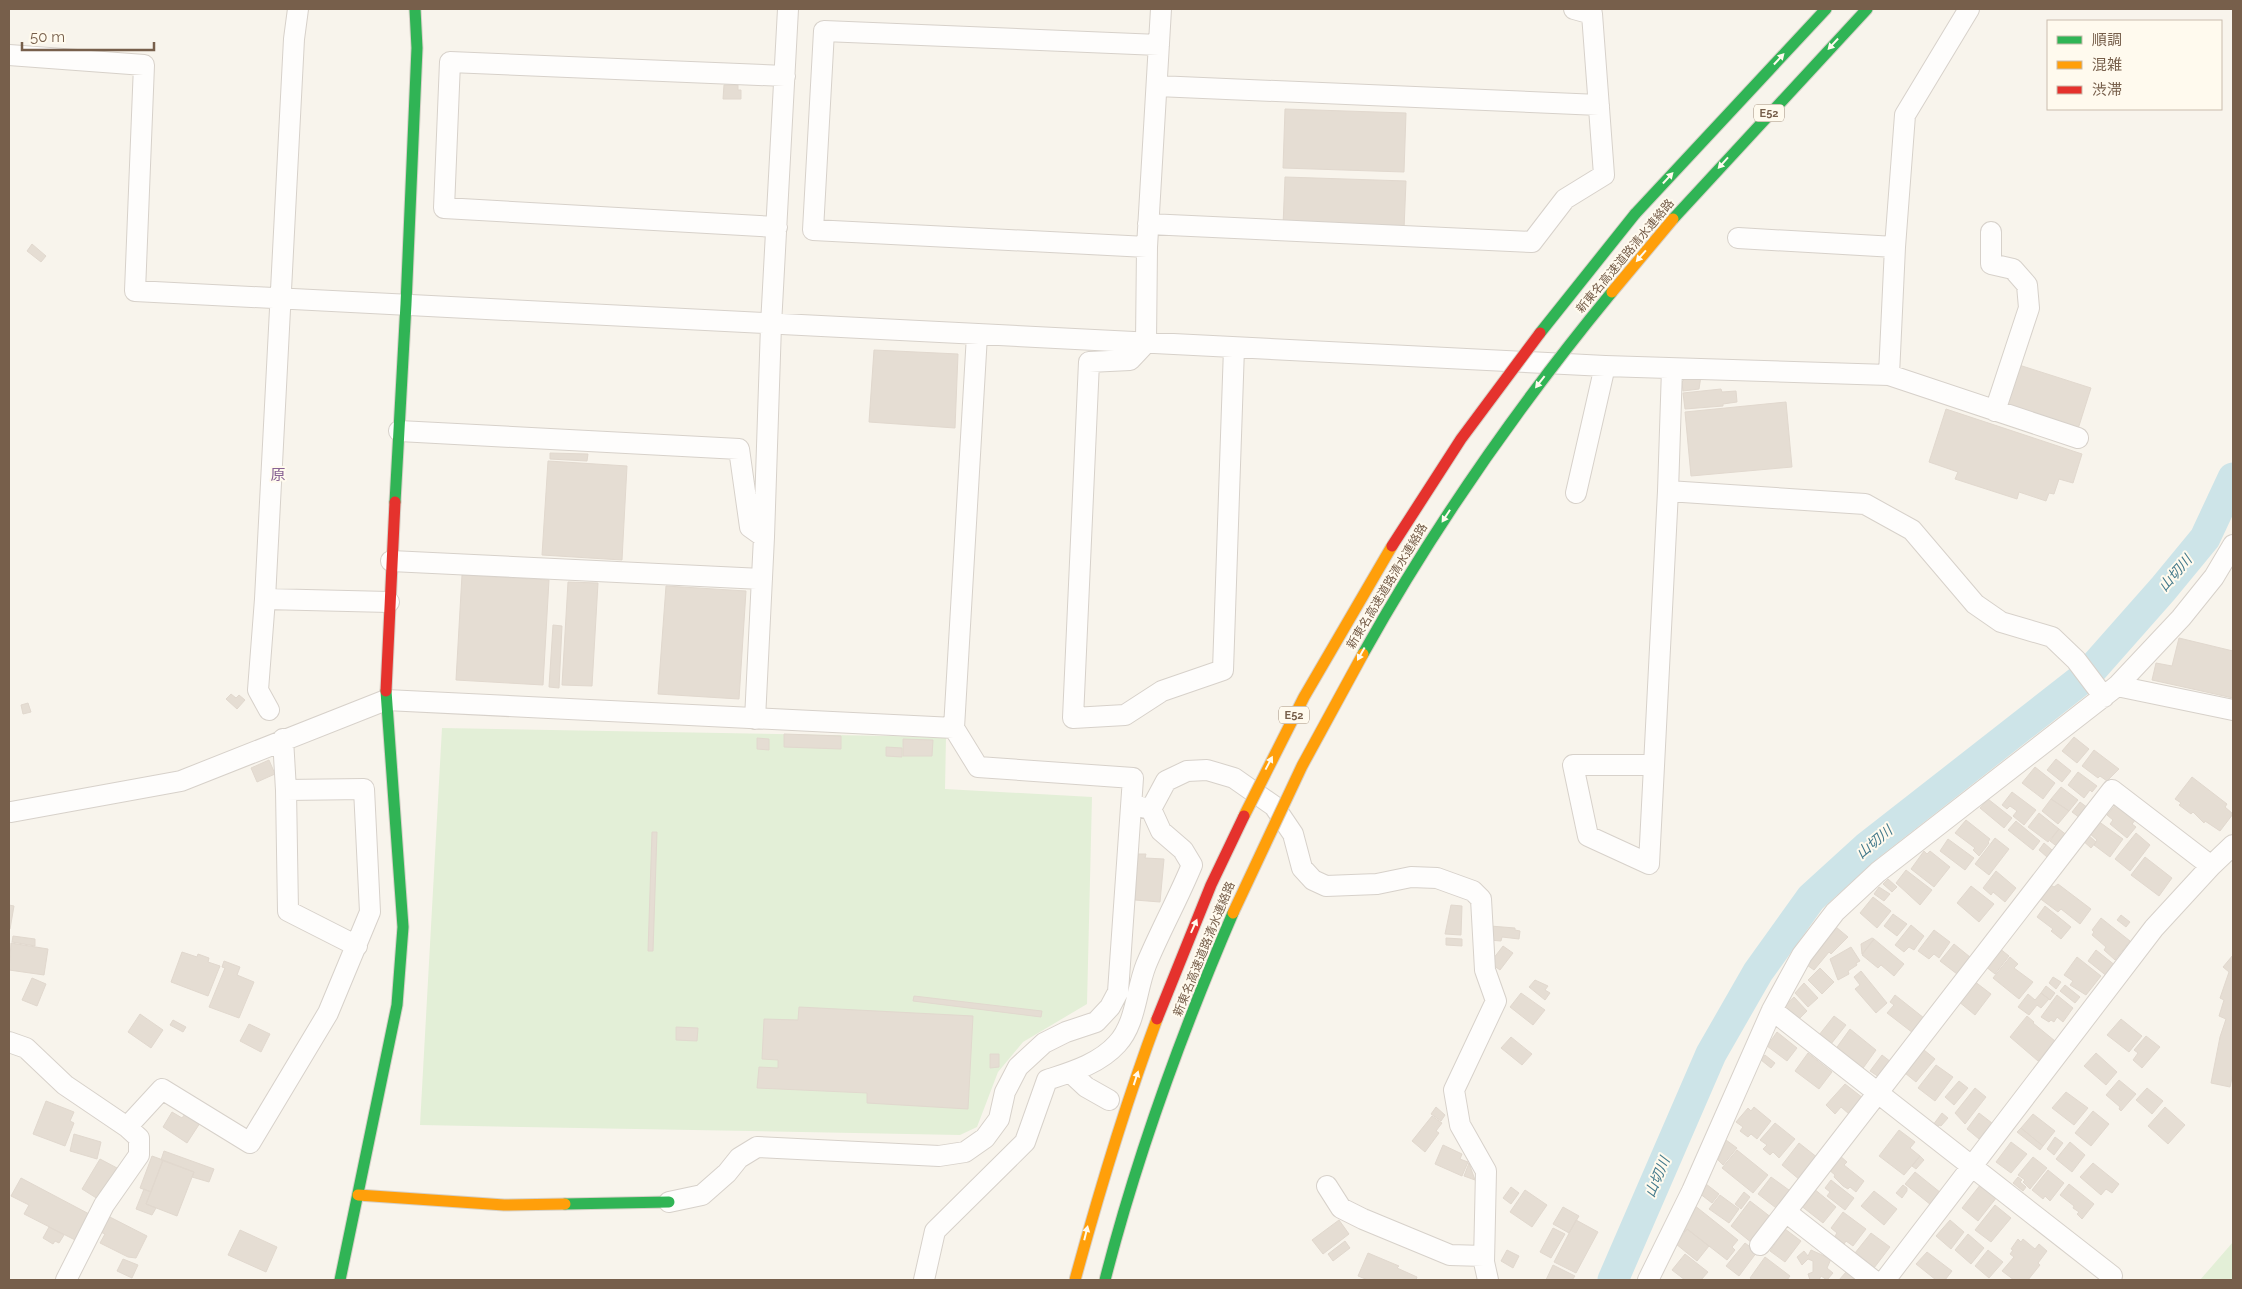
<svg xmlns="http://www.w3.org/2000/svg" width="2242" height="1289" font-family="Raleway,'Noto Sans JP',sans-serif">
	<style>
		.green { fill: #e3efd7 }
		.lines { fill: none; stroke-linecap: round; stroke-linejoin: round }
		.river { stroke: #cde4e8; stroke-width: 31 }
		.building { fill: #e5ddd3; stroke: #e1d8ce }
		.street-casing { stroke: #d7d1ca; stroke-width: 22 }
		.fast-casing { stroke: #d6d0c7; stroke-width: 13 }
		.slow-casing { stroke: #d6d0c7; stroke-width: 13 }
		.jam-casing { stroke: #d6d0c7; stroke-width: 13 }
		.street { stroke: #fefdfc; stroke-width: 20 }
		.fast { stroke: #30b455; stroke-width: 11 }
		.slow { stroke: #ff9f0a; stroke-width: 11 }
		.jam { stroke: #e5322d; stroke-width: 11 }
		.fast-bridge-casing { stroke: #d7cfc6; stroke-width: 13; stroke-linecap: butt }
		.slow-bridge-casing { stroke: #d7cfc6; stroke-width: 13; stroke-linecap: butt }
		.jam-bridge-casing { stroke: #d7cfc6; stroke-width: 13; stroke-linecap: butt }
		.fast-bridge { stroke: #30b455; stroke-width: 11 }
		.slow-bridge { stroke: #ff9f0a; stroke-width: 11 }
		.jam-bridge { stroke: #e5322d; stroke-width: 11 }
		.oneway { fill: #fffaee }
		.labels { text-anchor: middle; stroke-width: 4; stroke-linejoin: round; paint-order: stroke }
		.shield { fill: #fffaee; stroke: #a08e7c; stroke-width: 1 }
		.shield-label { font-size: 11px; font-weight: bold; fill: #775f4b }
		.street-label { font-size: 12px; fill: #775f4b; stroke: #fffaee }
		.water-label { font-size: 14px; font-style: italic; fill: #43798b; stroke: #fffaee }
		.quarter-label { font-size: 15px; fill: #886294; stroke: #fffaee }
	</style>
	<rect width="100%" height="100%" fill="#f8f4ec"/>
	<path class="green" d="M442,728L946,737L945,789L1092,797L1087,1004L1023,1042L998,1072L977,1127L960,1135L420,1125Z
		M2233,1242V1280H2200Z"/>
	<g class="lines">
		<path class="river" d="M1613,1280L1711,1054L1758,972L1811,898L1867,847L2087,675L2163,589L2205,538L2233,478"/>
	</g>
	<path class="building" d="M724,85H738V90H741V99H723Z
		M1285,109L1406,113L1404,172L1283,168Z
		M1285,177L1406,181L1404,229L1283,226Z
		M32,244L46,256L41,262L27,251Z
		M874,350L958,354L955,428L869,422Z
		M2019,365L2091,388L2078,429L2005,406Z
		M1688,376H1701L1699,389L1683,391L1682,382Z
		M1721,389L1722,392L1736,391L1737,402L1723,404V406L1685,409L1683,393Z
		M1786,402L1792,467L1691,476L1685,412Z
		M1946,409L2082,454L2073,483L2059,479L2054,494L2049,493L2046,501L2019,492L2017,499L1955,479L1958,472L1929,462Z
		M550,453L588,454L587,461L550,459Z
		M548,461L627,466L622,560L542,555Z
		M462,575L549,580L543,685L456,680Z
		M568,582L598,583L592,686L562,685Z
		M666,586L746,591L739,699L658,694Z
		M553,625L562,626L559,688L549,687Z
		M2179,638L2233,651V698L2152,680L2156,663L2172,666Z
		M231,694L236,698L239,695L245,700L237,709L226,699Z
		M28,703L31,712L23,714L21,705Z
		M784,734L841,736V749L784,747Z
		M2074,737L2089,749L2077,763L2062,751Z
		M757,738L769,739V750L757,749Z
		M903,739L933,740L932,756H903Z
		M886,747L902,748V757L886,756Z
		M2094,750L2119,769L2107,781L2100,776L2098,778L2082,766Z
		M2056,759L2071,771L2062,782L2047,770Z
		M269,760L275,774L257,782L251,768Z
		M2035,767L2055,783L2043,799L2022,783Z
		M2078,772L2097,786L2092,792L2090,790L2084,798L2068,785Z
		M2192,777L2227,804L2225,807L2233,814L2220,831L2205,821L2204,823L2193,812L2191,814L2179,805L2181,803L2175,799Z
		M2061,787L2078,800L2069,811L2051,799Z
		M2012,792L2036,810L2024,825L2013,816L2017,811L2010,806L2007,809L2002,805Z
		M1988,799L2012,818L2004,828L1980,808Z
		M2051,799L2069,811L2058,824L2042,811Z
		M2080,802L2088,808L2080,818L2072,812Z
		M2117,803L2136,819L2132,824L2136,827L2127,838L2110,824L2113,820L2107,815Z
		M2039,813L2059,829L2048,842L2028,827Z
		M1966,820L1990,839L1988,842L1989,843L1979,856L1973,850L1975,848L1955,833Z
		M2016,821L2040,841L2033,850L2008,830Z
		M2098,821L2123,839L2110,857L2094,845L2097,840L2089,833Z
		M2059,829L2068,836L2059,848L2050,841Z
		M652,832H657L653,951H648Z
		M2086,833L2096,842L2091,848L2081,839Z
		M2136,833L2150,845L2130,871L2115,859Z
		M1995,838L2009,849L1989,875L1975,864Z
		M1948,839L1974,858L1965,870L1940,851Z
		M2044,843L2052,850L2047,857L2039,850Z
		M1924,851L1927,854L1930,851L1950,867L1934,887L1911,869Z
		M1138,854H1146L1145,858L1164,859L1160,902L1135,900Z
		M2145,857L2172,878L2159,896L2131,875Z
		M1906,870L1932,890L1920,905L1896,883Z
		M1996,871L2016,888L2005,902L1993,892L1991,895L1983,888Z
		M1888,879L1897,887L1892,892L1883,884Z
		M2049,884L2054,887L2058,884L2091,909L2080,924L2061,909L2058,912L2038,897Z
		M1971,886L1994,904L1979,922L1957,903Z
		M1879,887L1890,894L1884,901L1874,894Z
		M1873,897L1891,911L1877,928L1860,913Z
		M9,905L14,906L10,929H9Z
		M1451,905L1462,906L1461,935L1445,934Z
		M2045,906L2071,927L2061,939L2051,931L2053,929L2037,917Z
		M1893,914L1907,924L1897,936L1884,926Z
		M2121,915L2130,922L2126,927L2117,920Z
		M2101,918L2130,941L2115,960L2104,950L2106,947L2092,935L2094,932L2092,930Z
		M1911,925L1924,936L1914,950L1909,947L1904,952L1895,945Z
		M1490,926L1515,928V930L1520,931L1519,939L1502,937L1501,941L1489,940Z
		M1836,927L1848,937L1831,954L1829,952L1814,970L1804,963Z
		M1934,930L1950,942L1939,958L1934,954L1929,959L1918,951Z
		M13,936L35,939V946L12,942Z
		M1446,938L1462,939V946L1446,945Z
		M1872,938L1874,939L1862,954L1861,944Z
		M1874,939L1904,964L1894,976L1881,965L1878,968L1862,955Z
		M11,943L48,949L44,975L9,970Z
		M1954,944L1970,957L1957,974L1940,961Z
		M1503,946L1513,953L1500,970L1490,963Z
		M1851,947L1860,961L1856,963L1857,965L1848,971L1849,974L1838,980L1830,959Z
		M1999,948L2009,956L1995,974L1985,966Z
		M2096,950L2116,966L2108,977L2088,961Z
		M182,952L197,957L198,954L209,958L208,962L220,966L208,996L171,982Z
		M2233,955V1073L2230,1087L2211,1083L2220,1037L2226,1019L2219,1016L2224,1000L2220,998L2229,972L2223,967Z
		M2010,957L2018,964L2014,968L2033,982L2019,999L1993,978Z
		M2077,957L2101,976L2086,995L2070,985L2073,981L2064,975Z
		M224,961L240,967L237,975L254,982L239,1018L209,1007L225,968L222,967Z
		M1820,968L1834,982L1822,994L1808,980Z
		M1861,971L1887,1003L1876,1013L1855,989L1860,985L1854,977Z
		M2053,977L2061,982L2056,989L2049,983Z
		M32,978L46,984L37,1006L22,1000Z
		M1535,980L1548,986L1545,990L1550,993L1545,1000L1529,987Z
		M1974,981L1991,994L1975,1015L1958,1001Z
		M1804,983L1818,998L1808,1007L1795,993Z
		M2065,985L2080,997L2075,1003L2060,991Z
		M2046,986L2055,993L2050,1000L2041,993Z
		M1521,993L1545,1010L1533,1025L1510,1007Z
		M2041,993L2049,999L2041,1008L2037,1005L2029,1015L2018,1007L2028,994L2035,1000Z
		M1895,995L1924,1018L1913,1033L1887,1013L1894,1005L1890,1002Z
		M2057,995L2073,1008L2063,1022L2057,1017L2054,1022L2051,1020L2049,1022L2041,1017Z
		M914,996L1042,1011L1041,1017L913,1001Z
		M1794,997L1807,1011L1797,1021L1783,1007Z
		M799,1007L973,1016L968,1109L867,1103V1093L757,1088L759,1067L778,1068V1060L762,1059L764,1019L798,1020Z
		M140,1014L163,1030L151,1048L128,1032Z
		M1834,1016L1846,1025L1831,1044L1819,1035Z
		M2027,1016L2034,1022L2033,1023L2055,1041L2038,1061L2010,1037Z
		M2121,1019L2142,1036L2129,1052L2107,1035Z
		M173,1020L186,1027L183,1032L170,1025Z
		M249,1024L270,1034L261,1052L240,1041Z
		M676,1027L698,1028L697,1041L676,1040Z
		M1850,1029L1876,1050L1861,1071L1835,1050Z
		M1777,1032L1797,1048L1787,1061L1767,1046Z
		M2146,1036L2160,1047L2142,1068L2133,1060L2138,1053L2134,1050Z
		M1511,1037L1532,1054L1522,1065L1501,1048Z
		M1924,1050L1935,1059L1916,1082L1905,1073Z
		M1808,1053L1832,1072L1819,1089L1795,1071Z
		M2096,1053L2117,1072L2106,1085L2084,1066Z
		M990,1054H999V1067L990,1068Z
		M1765,1055L1775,1063L1771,1068L1761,1060Z
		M1882,1055L1891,1062L1879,1077L1870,1071Z
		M1936,1065L1953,1077L1935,1101L1918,1088Z
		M2119,1080L2136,1094L2121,1111L2119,1109L2120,1107L2106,1095Z
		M1959,1081L1968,1088L1954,1105L1945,1097Z
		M1845,1084L1863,1098L1849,1114L1841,1107L1835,1114L1826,1105Z
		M1975,1088L1986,1097L1965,1124L1955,1113Z
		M2147,1088L2163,1101L2152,1114L2136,1100Z
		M2066,1092L2088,1108L2074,1125L2052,1108Z
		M46,1101L74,1112L70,1121L74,1123L65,1146L33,1134Z
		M1436,1107L1445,1115L1441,1121L1431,1114Z
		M1754,1107L1771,1121L1757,1139L1751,1134L1748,1137L1740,1131L1743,1127L1736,1122L1748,1108L1751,1111Z
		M2165,1107L2185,1125L2168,1144L2148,1126Z
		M2093,1111L2109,1124L2091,1146L2075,1133Z
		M172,1112L182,1118L185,1114L200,1123L187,1143L163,1127Z
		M1942,1113L1948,1118L1941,1126L1939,1125L1937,1128L1933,1125Z
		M1979,1113L1992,1123L1979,1139L1967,1129Z
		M2033,1114L2055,1131L2043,1146L2021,1128Z
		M1432,1116L1442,1123L1436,1131L1439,1133L1425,1152L1412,1141Z
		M1775,1123L1795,1139L1779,1158L1773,1152L1770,1155L1763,1149L1767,1145L1760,1140Z
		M2021,1128L2043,1146L2040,1150L2017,1132Z
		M1899,1130L1915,1142L1910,1148L1920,1156L1904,1175L1879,1156Z
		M74,1134L101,1142L97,1159L70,1151Z
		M2055,1137L2063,1143L2054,1155L2047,1149Z
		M1726,1140L1737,1148L1723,1165L1718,1160Z
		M2011,1142L2027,1154L2011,1173L1996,1162Z
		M2070,1142L2085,1155L2072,1172L2056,1159Z
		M1799,1143L1818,1158L1800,1180L1782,1165Z
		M1443,1145L1462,1154L1460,1159L1468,1162L1462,1176L1435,1164Z
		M1737,1150L1768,1175L1753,1193L1722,1168Z
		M164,1151L214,1169L209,1182L192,1177L194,1172L161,1160Z
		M1839,1155L1847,1162L1844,1165L1864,1181L1856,1192L1850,1187L1848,1189L1843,1186L1834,1177L1835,1175L1828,1169Z
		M152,1156L163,1160L151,1192L140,1188Z
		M1920,1156L1924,1160L1916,1169L1912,1166Z
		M2033,1157L2047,1168L2030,1189L2023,1182L2025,1180L2018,1175Z
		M100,1159L117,1168L98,1199L82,1189Z
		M163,1160L194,1172L177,1216L146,1204Z
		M1469,1163L1475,1180L1464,1176Z
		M2093,1163L2119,1184L2112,1193L2106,1189L2101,1195L2080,1177Z
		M2048,1170L2064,1183L2050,1201L2045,1196L2043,1199L2032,1190Z
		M1915,1172L1941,1193L1931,1205L1905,1184Z
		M1771,1177L1793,1193L1780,1211L1758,1194Z
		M2018,1177L2022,1180L2020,1182L2026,1187L2023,1191L2013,1183Z
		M21,1178L91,1215L77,1241L24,1214L29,1205L11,1196Z
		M1831,1180L1854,1198L1845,1210L1827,1196L1830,1192L1825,1188Z
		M1706,1184L1719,1194L1712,1203L1699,1193Z
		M1981,1184L1997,1197L1978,1221L1962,1208Z
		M2069,1184L2094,1204L2082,1219L2077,1214L2079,1212L2073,1208L2074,1206L2060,1195Z
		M1903,1185L1907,1188V1191L1902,1198L1896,1193Z
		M1511,1187L1519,1193L1511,1204L1503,1198Z
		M1813,1188L1836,1207L1823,1223L1800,1205Z
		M144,1189L151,1192L146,1204L156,1208L152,1215L136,1209Z
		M1525,1190L1547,1205L1532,1227L1510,1212Z
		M1874,1191L1897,1209L1884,1225L1861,1206Z
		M1744,1192L1750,1197L1741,1209L1735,1204Z
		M1720,1195L1739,1209L1729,1223L1709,1209Z
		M1750,1201L1772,1218L1752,1243L1731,1226Z
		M1694,1205L1738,1240L1732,1247L1735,1250L1727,1260L1687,1229L1685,1232L1682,1229Z
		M1995,1205L2011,1218L1991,1242L1975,1230Z
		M1563,1207L1579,1216L1569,1233L1553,1224Z
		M1843,1212L1866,1229L1853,1246L1846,1241L1844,1244L1835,1236L1837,1233L1831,1228Z
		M104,1214L147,1236L136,1258L128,1257L100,1243L105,1234L96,1230Z
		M1339,1220L1349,1234L1323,1254L1312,1240Z
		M1576,1220L1598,1232L1576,1273L1554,1262Z
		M1950,1220L1964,1232L1951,1249L1936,1236Z
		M49,1227L64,1235L59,1243L55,1241L53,1244L43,1238Z
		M1553,1228L1565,1234L1551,1258L1540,1252Z
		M1687,1229L1709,1246L1697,1261L1676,1244Z
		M1785,1229L1801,1241L1785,1262L1770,1251Z
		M240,1230L277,1247L266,1272L228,1255Z
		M1871,1233L1890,1247L1874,1268L1855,1253Z
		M1968,1234L1984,1248L1971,1264L1955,1250Z
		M2018,1239L2021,1242L2023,1239L2035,1249L2039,1244L2047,1251L2038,1263L2040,1265L2028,1280H2014L2002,1271L2014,1257L2010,1254L2013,1250L2011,1249Z
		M1345,1241L1350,1248L1333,1261L1328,1254Z
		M1745,1243L1757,1252L1739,1276L1726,1266Z
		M1507,1250L1519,1256L1513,1268L1501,1261Z
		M1811,1250L1831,1259L1827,1268L1833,1273L1827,1280L1821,1276L1819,1280H1810L1808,1274L1813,1272V1261L1808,1259L1802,1265L1797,1257L1804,1251L1808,1256Z
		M1988,1250L2003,1262L1989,1278L1975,1266Z
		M1927,1252L1952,1271L1945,1280H1936L1916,1264Z
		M1368,1253L1399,1266L1397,1268L1417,1277L1416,1280H1368L1358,1276Z
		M1685,1254L1708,1272L1701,1280H1685L1672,1270Z
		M1765,1257L1790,1276L1787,1280H1753L1750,1278Z
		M123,1259L138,1265L132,1278L117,1271Z
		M1553,1265L1575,1276L1572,1280H1546Z
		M1846,1272L1857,1280H1839Z"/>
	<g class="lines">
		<g class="street-casing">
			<path id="street" d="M1161,9L1147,247L1146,343L1130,360L1089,362L1073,718L1125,715L1162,691L1223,670L1234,348
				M9,55L144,65L135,291L1605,366L1889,375L2078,438
				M1157,86L1599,105
				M1148,224L1532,242L1565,199L1604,175L1592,14L1574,9
				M777,227L444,208L450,62L785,76
				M1991,232V264L2013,269L2027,285L2029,308L1995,411
				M1738,238L1895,247
				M1147,247L813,230L824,31L1159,45
				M1672,369L1668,491L1865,504L1912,530L1975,604L2001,622L2052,637L2076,660L2104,697
				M1889,375L1895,247L1905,115L1969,9
				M399,431L739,449L750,527L764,537
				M1576,493L1605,366
				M391,561L762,579
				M265,599L389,602
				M2117,686L2233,710
				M269,710L258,690L265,599L294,39L298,9
				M755,719L764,537L771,325L788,9
				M283,739L286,790L288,911L357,946
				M1654,765H1573L1588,836L1649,864L1668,491
				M1132,805L1151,809L1166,781L1187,771L1207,770L1234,778L1274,806L1293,834L1302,868L1313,880L1326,886L1377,884L1411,877L1437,878L1473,891L1481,899L1485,970L1496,1001L1454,1090L1460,1125L1486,1171L1484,1262L1488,1280
				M11,812L181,781L386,700L954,728
				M1772,1010L2112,1276
				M9,1042L26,1048L65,1085L127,1127L139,1138V1155L104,1205L66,1280
				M1071,1073L1086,1087L1109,1100
				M127,1127L162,1089L250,1143L328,1013L370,912L364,789L286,790
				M1327,1186L1341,1208L1363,1219L1450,1255L1484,1256
				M669,1202L702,1195L727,1173L739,1158L757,1147L939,1156L965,1152L985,1138L999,1119L1005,1092L1018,1067L1044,1043L1066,1032L1096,1022L1110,1007L1118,992L1133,778L978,767L954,728L977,335
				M1786,1212L1873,1280
				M1760,1245L2112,790L2211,866
				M924,1280L935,1231L1025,1142L1047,1080C1071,1072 1099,1064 1117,1044C1136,1024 1136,990 1146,965C1160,931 1178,899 1192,865L1183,850L1161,831L1151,809
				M1648,1280L1692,1191L1772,1010L1802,955L1835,912L1878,872L2117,686L2181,618L2214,577L2233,545
				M1885,1280L2154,928L2211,866L2233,845"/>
		</g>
		<g class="fast-casing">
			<path id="fast" d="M1635,214L1826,9
				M1673,219L1867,9
				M395,502L406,304L417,48L415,9
				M565,1204L669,1202
				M340,1280L397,1005L403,927L386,691"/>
		</g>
		<g class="slow-casing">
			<path id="slow" d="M358,1195L504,1205L565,1204"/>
		</g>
		<g class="jam-casing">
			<path id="jam" d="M386,691L395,502"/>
		</g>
		<use href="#street" class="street"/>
		<use href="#fast" class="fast"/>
		<use href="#slow" class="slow"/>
		<use href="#jam" class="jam"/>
		<g class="fast-bridge-casing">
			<path id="fast-bridge" d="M1540,333L1635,214
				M1363,654C1435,525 1519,405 1612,292
				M1105,1280C1137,1155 1182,1032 1233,913"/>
		</g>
		<g class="slow-bridge-casing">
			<path id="slow-bridge" d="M1612,292L1673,219
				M1244,816L1304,697L1392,546
				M1233,913L1302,766L1363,654
				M1075,1280C1099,1192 1125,1105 1157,1019"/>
		</g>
		<g class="jam-bridge-casing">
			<path id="jam-bridge" d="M1392,546L1461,439L1540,333
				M1157,1019L1211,885L1244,816"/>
		</g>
		<use href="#fast-bridge" class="fast-bridge"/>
		<use href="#slow-bridge" class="slow-bridge"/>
		<use href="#jam-bridge" class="jam-bridge"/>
	</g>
	<defs><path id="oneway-solid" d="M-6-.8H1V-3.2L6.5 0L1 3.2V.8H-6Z" transform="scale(1.25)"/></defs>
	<g class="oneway">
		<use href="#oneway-solid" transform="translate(1833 44) rotate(133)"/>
		<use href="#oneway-solid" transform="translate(1779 59) rotate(-47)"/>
		<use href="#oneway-solid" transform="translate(1723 163) rotate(132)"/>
		<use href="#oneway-solid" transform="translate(1668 178) rotate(-47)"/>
		<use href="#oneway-solid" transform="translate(1641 256) rotate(131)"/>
		<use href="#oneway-solid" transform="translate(1540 382) rotate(128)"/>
		<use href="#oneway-solid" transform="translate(1446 516) rotate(123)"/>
		<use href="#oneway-solid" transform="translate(1361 654) rotate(119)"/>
		<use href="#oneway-solid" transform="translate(1269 763) rotate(-62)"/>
		<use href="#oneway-solid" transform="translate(1194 926) rotate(-66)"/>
		<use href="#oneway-solid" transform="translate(1136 1078) rotate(-72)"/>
		<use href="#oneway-solid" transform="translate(1086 1233) rotate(-76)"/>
	</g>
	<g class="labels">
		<g class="shield">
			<rect x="1754" y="104.5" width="30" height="17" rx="4"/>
			<rect x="1279" y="706.5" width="30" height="17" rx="4"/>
		</g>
		<g class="shield-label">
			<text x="1769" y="117">E52</text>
			<text x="1294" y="719">E52</text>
		</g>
		<g class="street-label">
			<text transform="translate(1625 256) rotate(-50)" y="4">新東名高速道路清水連絡路</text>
			<text transform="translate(1387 586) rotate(-59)" y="4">新東名高速道路清水連絡路</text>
			<text transform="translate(1204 949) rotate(-68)" y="4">新東名高速道路清水連絡路</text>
		</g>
		<g class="water-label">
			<text transform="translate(2175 573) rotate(-49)" y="5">山切川</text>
			<text transform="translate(1874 842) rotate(-40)" y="5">山切川</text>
			<text transform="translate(1657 1177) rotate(-67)" y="5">山切川</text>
		</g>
		<g class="quarter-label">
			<text x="278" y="480">原</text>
		</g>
	</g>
	<rect width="2242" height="1289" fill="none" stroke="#775f4b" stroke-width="20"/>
	<rect x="2047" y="20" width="175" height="90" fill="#fffaee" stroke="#c9bcad"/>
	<rect x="2057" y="36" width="25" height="8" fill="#30b455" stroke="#c9bcad"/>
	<text x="2092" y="45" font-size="15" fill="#775f4b">順調</text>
	<rect x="2057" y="61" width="25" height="8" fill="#ff9f0a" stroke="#c9bcad"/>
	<text x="2092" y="70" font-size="15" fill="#775f4b">混雑</text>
	<rect x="2057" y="86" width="25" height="8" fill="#e5322d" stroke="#c9bcad"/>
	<text x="2092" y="95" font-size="15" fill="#775f4b">渋滞</text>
	<path d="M22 42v8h132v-8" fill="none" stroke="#775f4b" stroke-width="2.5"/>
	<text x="30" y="42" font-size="15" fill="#775f4b" stroke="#fffaee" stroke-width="4" paint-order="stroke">50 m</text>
</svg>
